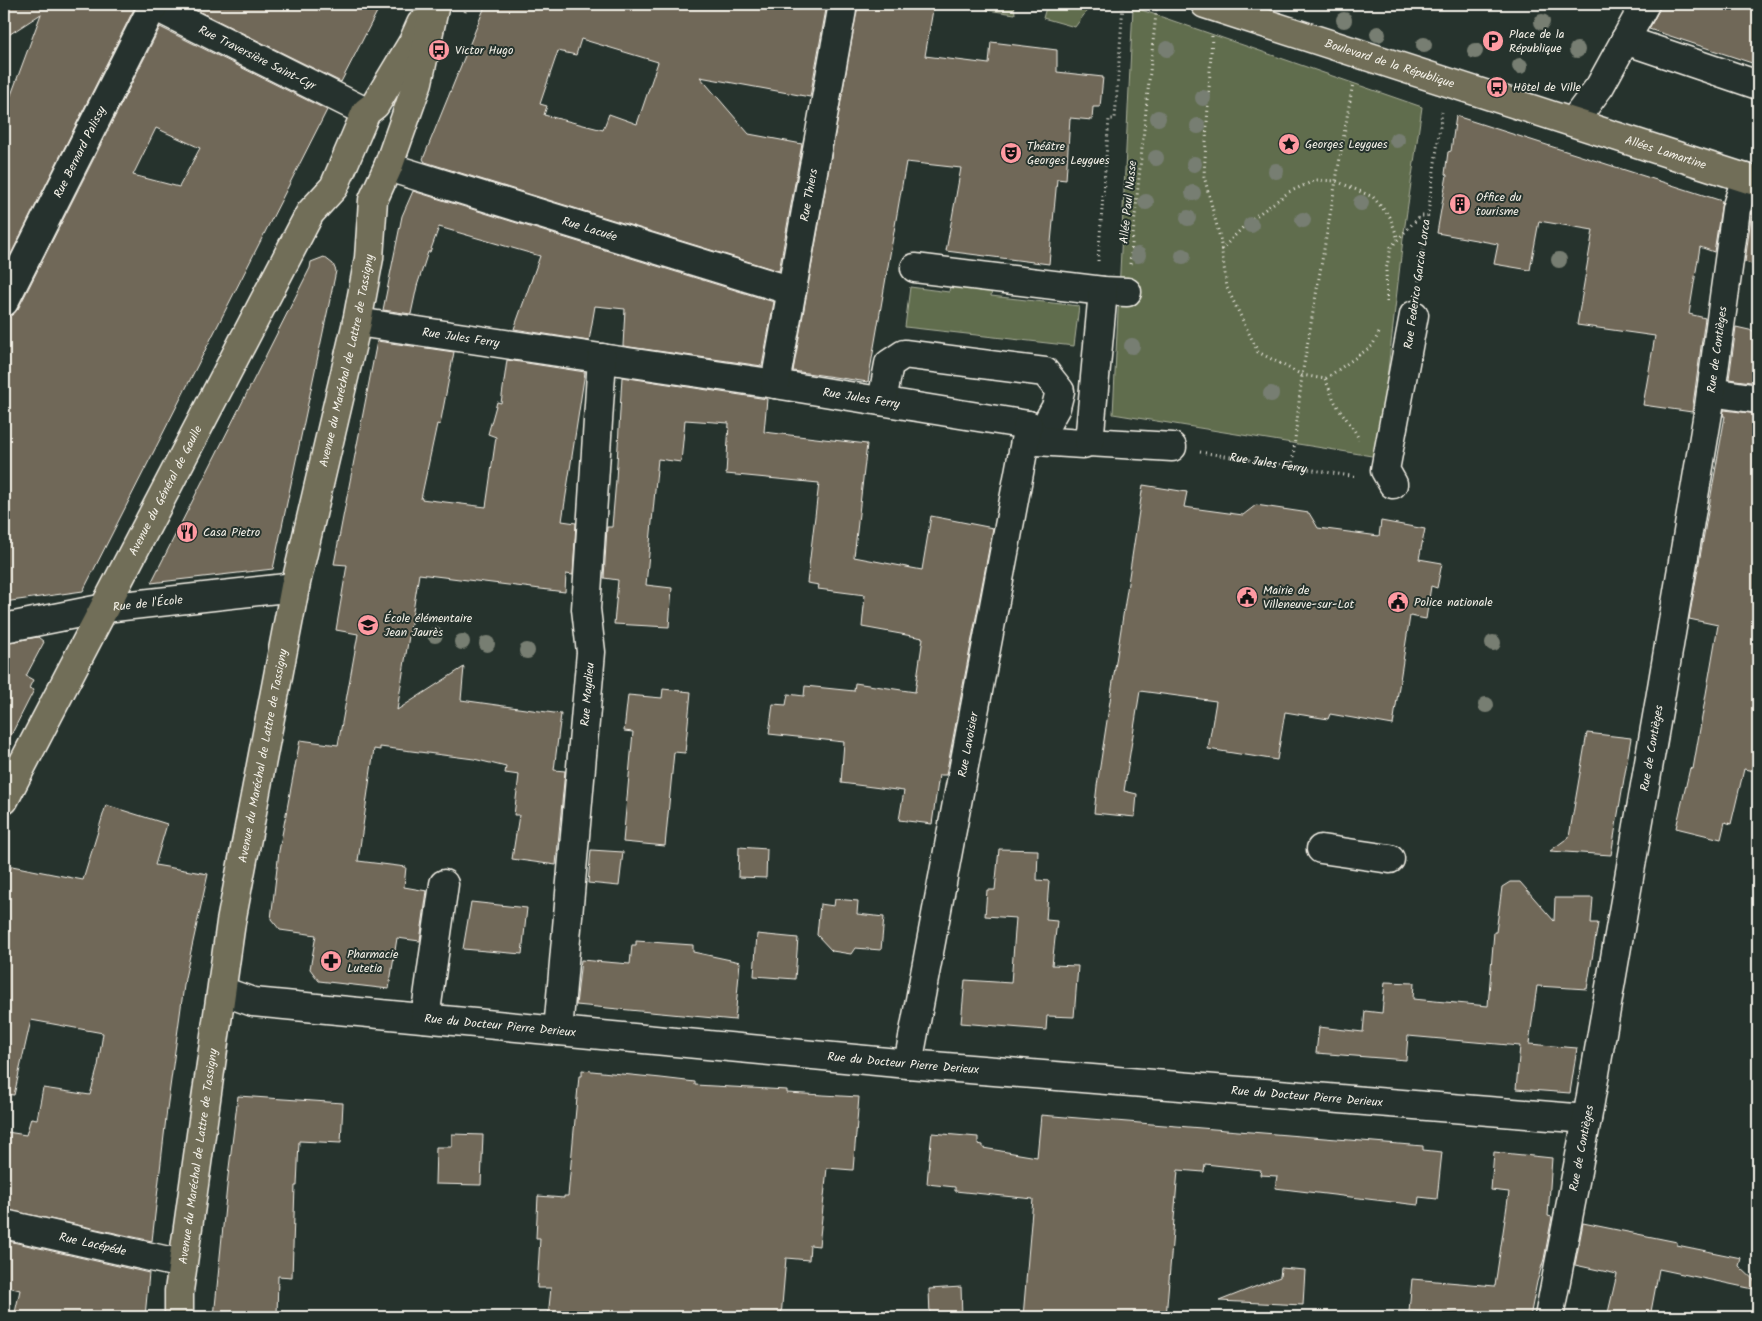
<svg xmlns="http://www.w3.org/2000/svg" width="1762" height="1321" font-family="Kalam,sans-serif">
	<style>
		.green { fill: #606d4e; stroke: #aaaf9b }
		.building { fill: #706758; stroke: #f4f1e8; fill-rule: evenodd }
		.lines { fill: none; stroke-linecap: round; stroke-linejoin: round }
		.minor-casing { stroke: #f4f1e8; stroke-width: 31 }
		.major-casing { stroke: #f4f1e8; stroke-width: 31 }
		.path { stroke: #f4f1e8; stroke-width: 3; stroke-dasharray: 1 4; stroke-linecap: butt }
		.minor { stroke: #26332d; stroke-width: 28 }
		.major { stroke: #716e59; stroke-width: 28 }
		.tree { fill: #777e72 }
		.labels { text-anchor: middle; stroke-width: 4; stroke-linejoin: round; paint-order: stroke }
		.poi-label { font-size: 12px; fill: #f4f1e8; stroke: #26332d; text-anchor: start }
		.street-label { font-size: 12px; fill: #f4f1e8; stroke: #26332d }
	</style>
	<rect width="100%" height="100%" fill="#26332d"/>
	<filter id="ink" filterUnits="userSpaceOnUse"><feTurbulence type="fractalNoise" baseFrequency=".02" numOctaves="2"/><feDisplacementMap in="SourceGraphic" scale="10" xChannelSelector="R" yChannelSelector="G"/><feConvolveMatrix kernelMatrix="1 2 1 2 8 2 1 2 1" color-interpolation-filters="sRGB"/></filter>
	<g filter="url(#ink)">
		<path class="green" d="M985,4H1014L1015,14L987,10Z
			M1047,4H1092L1075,27L1043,18Z
			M1133,7L1422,107L1403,239L1378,457L1113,414Z
			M951,278L993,283L991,296L1079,306L1074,346L905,327L910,287L949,292Z"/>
		<path class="building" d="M4,4H135V7L4,268V114L41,14L4,38Z
			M184,4H381L341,82Z
			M486,4H827L810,97L700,77L749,134L802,144L779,271L425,162L423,159ZM581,39L658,62L637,124L609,114L603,130L544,115L547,106L540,104L558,51L576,55Z
			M858,4H934L925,56L989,64L991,42L1057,50V72L1103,77L1100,107H1093L1092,120L1070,118L1066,180L1057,179L1049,264L946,251L961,168L906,162L868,382L793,371Z
			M1662,4H1758V65L1649,29Z
			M160,27L327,110L83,591L4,602V317L12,315L18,309ZM156,128L200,148L179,187L133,175Z
			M1456,116L1722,201L1714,252L1700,247L1689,314L1705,318L1692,412L1643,405L1655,336L1577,325L1593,230L1539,221L1530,270L1494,264L1498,244L1437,233L1447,175L1445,174L1448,152L1451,151Z
			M413,191L774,302L762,366L623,346L625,309L595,306L589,341L514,329L540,256L439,227L430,252H428L417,286L411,314L383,310L402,216Z
			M1752,210L1758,212V266L1745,262Z
			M324,257L333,264L336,271L273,569L151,583L310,268L311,262Z
			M1736,327L1758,332V383L1729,379Z
			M377,341L454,352L440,425L437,424L421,499L486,507L496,437L488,434L497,402L501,403L507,360L585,372L562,521L576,523L573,575L566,574L565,592L419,574L397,710L464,667L461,700L561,714L554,770L565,771L556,865L512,859L519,815H514L519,775L505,773L506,767L474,759L380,747V750L374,749L358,861L406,867L404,887L427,891L420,941L397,938L389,989L319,981L310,969L316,935L280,930L271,919L279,851L300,740L338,745L358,634L336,630L347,565L334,564Z
			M622,377L767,399L764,432L867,444L854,557L922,570L931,516L993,528L946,775H939L932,824L899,820L904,791L841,783L844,742L769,734L773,704L786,705L788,694L804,696L805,686L854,691L855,683L915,692L923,638L862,627L865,595L818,589L819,585L807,583L819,483L726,474L729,423L685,420L681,462L658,459L646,585L672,588L669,627L614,624L618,580L604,578L607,527H612L616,480Z
			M1724,410L1758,414V772L1744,769L1731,824L1725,822L1721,839L1676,828L1690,768L1693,769L1718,625L1689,619L1725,416H1723Z
			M1143,485L1187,492L1184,507L1243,515L1256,505L1309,513L1318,528L1379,536L1381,521L1425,529L1419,559L1442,563L1437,588L1431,586L1426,619L1410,616L1393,725L1330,714L1328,719L1285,712L1277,760L1208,749L1216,701L1140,691L1124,791L1137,794L1135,817L1094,813L1097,786Z
			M38,637L44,642L26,676L33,680L29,688L34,690L4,749V643Z
			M663,689L691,692L685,753L674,752L665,846L623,842L633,732L624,731L628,695L662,698Z
			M1587,733L1631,738L1611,855L1550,851L1569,837Z
			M106,805L167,824L155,865L208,874L185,978L167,1109L152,1241L4,1209V1157L7,1132L26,1135L31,1118L37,1119L43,1088L90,1095L98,1066L103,1033L31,1020L14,1095L4,1094V882L12,866L83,880Z
			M739,847L767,849L766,878L738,877Z
			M999,849L1038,850L1037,880L1049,881L1046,920L1057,921L1052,965L1078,966L1074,1017L1047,1016L1046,1030L961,1023L965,980L1011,983L1016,918L985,916L987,890H995Z
			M591,850L623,852L619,886L588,883Z
			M1510,882H1520L1554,921L1555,898H1593L1591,923H1598L1587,989L1537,986L1529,1044L1577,1048L1570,1093L1516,1089L1520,1046L1408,1036L1406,1060L1316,1053L1319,1027L1363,1032L1365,1011L1382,1013L1385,982L1414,983L1413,999L1488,1006L1494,932H1496L1502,887Z
			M835,899L858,901L857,914L884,917L881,950L855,948L851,954L832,951L817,935L820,904L834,906Z
			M471,902L527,908L522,954L463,949Z
			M757,934L798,938L795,979L754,976Z
			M636,941L693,945V952L740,962L735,1020L576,1005L581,960L630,964L632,945H636Z
			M582,1070L661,1078L695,1082V1085L787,1090V1093L859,1097L853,1170L827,1168L819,1246L810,1245L809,1260L786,1258L781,1317H548L551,1288H537L540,1238H536L538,1196L564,1198V1196H568L579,1076H582Z
			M238,1096L343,1103L341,1143L299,1141L297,1186H295L292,1277L278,1276L277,1317H214L228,1176Z
			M1041,1115L1423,1146V1150L1442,1152L1437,1199L1419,1197L1418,1205L1275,1188L1277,1176L1260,1175L1261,1170L1205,1164L1204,1172L1178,1170L1166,1317H1023L1033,1199L955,1191V1187L927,1184L929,1159L932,1133L978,1137V1144L983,1145V1148L1037,1157Z
			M452,1134L483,1135L481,1185L435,1184L436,1147H452Z
			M1494,1152L1552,1158L1548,1216L1552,1217L1544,1259L1537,1282L1530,1317L1409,1311L1412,1279L1495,1286L1509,1192L1491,1190Z
			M1583,1223L1677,1242V1245L1741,1258L1739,1266L1758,1284V1290L1659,1269L1650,1317H1607L1617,1274L1575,1265Z
			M4,1240L149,1273L145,1317H14L20,1290L4,1286Z
			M1281,1268L1305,1270L1303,1305L1219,1301L1280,1277Z
			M961,1287L962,1317H930L929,1289Z"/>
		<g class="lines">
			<g class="minor-casing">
				<g id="minor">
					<path id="s2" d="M150,4L366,112"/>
					<path d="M1625,40L1758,85"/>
					<path d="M1573,122L1600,86L1645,4"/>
					<path id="s3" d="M388,167L792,291"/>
					<path d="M915,268L1103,291L1127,292"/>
					<path id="s4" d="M4,302L154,4"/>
					<path id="s5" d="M357,322L775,384L1028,425"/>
					<path id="s6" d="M775,384L843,4"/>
					<path d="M1711,392L1758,399"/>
					<path d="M882,401L889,364L904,354L1045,372L1060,391L1056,407L1037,441"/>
					<path d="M1029,426L1037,441L1083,444L1089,442L1172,447"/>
					<path d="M1089,442L1103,291"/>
					<path d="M1393,484L1385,470L1414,315"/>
					<path id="s7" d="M4,628L105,608L295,587"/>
					<path d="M1321,849L1390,859"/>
					<path id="s8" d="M222,991L253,1002L908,1064L1587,1119"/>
					<path d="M425,1018L444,884"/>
					<path id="s9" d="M558,1031L591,652L586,609L602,358"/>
					<path id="s10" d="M908,1064L1028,425"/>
					<path id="s11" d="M4,1224L182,1264"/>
					<path id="s12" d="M1549,1317L1587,1119L1659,705L1709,407L1736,209L1746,178"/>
				</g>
			</g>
			<g class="major-casing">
				<g id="major">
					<path id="s13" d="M1205,4L1758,182"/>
					<path id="s14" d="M4,800L310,213L334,187L366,112L375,105L413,42L421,24"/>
					<path id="s15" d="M179,1317V1291L231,922L295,587L357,322L369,258L373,200L388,167L418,82L435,4"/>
				</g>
			</g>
			<g class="path">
				<path d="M465,12L468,4"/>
				<path d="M1212,36L1204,176L1220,238L1227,288L1258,352L1302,375L1325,379L1372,346L1379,333"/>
				<path d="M1221,250L1249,221L1289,192L1316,180L1336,181L1373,197L1390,217L1398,239"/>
				<path d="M1098,261L1109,119H1115L1123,4"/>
				<path d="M1130,264L1157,4"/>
				<path d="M1418,286L1442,112"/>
				<path d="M1387,302L1386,270L1391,247L1413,223L1421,216H1427"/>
				<path d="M1325,379C1329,387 1331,394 1335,402C1341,413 1356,430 1359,440"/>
				<path id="s1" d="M1200,452L1357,477"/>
				<path d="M1292,467L1302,375L1353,83"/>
			</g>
			<use href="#minor" class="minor"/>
			<use href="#major" class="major"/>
		</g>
		<g class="tree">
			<circle cx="1344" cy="20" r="8"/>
			<circle cx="1542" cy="22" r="8"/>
			<circle cx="1378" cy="34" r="8"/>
			<circle cx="1424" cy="45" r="8"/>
			<circle cx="1167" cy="49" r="8"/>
			<circle cx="1577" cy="50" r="8"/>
			<circle cx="1475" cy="51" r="8"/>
			<circle cx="1520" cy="66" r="8"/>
			<circle cx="1203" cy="98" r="8"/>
			<circle cx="1158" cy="118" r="8"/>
			<circle cx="1198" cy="126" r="8"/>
			<circle cx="1397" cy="140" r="8"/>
			<circle cx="1156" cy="158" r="8"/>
			<circle cx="1194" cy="164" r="8"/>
			<circle cx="1276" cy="171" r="8"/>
			<circle cx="1193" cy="193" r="8"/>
			<circle cx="1146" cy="202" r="8"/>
			<circle cx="1361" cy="203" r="8"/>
			<circle cx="1188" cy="218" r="8"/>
			<circle cx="1303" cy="220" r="8"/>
			<circle cx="1251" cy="225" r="8"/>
			<circle cx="1138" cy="255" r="8"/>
			<circle cx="1183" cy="256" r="8"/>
			<circle cx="1559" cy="260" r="8"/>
			<circle cx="1132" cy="346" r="8"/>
			<circle cx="1271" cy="394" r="8"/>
			<circle cx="435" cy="635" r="8"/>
			<circle cx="462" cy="642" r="8"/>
			<circle cx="1493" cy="643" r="8"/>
			<circle cx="487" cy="644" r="8"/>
			<circle cx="527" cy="651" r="8"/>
			<circle cx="1486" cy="705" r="8"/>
		</g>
	</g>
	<defs>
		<g id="parking-disc" transform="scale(1.125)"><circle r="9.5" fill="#ff9aa2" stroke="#26332d"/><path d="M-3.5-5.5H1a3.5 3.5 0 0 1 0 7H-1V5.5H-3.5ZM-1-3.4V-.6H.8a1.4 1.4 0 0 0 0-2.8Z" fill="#111"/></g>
		<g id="bus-disc" transform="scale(1.125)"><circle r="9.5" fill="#ff9aa2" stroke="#26332d"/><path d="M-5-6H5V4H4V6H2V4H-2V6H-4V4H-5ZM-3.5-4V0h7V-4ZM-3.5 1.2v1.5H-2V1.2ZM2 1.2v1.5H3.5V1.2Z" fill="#111"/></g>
		<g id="sight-disc" transform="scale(1.125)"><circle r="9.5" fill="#ff9aa2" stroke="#26332d"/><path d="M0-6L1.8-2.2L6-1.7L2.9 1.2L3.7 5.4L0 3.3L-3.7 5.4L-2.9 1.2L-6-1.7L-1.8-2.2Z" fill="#111"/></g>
		<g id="theatre-disc" transform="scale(1.125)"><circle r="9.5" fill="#ff9aa2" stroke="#26332d"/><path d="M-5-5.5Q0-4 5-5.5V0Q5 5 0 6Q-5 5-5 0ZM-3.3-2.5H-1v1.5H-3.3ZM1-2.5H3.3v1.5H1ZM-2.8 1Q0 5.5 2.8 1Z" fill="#111"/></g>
		<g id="building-disc" transform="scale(1.125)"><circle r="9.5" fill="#ff9aa2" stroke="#26332d"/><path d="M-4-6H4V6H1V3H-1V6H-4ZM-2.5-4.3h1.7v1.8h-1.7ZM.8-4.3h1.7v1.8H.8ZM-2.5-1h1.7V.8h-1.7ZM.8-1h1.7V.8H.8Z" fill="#111"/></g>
		<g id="restaurant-disc" transform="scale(1.125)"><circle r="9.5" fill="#ff9aa2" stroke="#26332d"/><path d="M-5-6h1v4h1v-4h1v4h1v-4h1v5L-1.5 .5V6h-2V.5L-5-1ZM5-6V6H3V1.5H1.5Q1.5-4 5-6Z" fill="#111"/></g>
		<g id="civic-disc" transform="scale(1.125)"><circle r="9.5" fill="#ff9aa2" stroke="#26332d"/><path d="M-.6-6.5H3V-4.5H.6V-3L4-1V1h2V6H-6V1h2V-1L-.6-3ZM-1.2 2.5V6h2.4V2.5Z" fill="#111"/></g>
		<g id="school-disc" transform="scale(1.125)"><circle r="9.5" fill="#ff9aa2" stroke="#26332d"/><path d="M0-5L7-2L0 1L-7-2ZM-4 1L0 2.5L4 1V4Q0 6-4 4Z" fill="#111"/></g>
		<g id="pharmacy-disc" transform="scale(1.125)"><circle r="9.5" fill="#ff9aa2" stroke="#26332d"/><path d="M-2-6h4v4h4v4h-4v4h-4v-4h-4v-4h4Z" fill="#111"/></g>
	</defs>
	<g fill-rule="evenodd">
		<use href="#parking-disc" x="1493" y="41"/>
		<use href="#bus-disc" x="439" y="50"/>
		<use href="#bus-disc" x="1497" y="87"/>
		<use href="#sight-disc" x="1289" y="144"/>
		<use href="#theatre-disc" x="1011" y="153"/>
		<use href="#building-disc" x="1460" y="204"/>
		<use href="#restaurant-disc" x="187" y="532"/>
		<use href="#civic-disc" x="1247" y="597"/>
		<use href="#civic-disc" x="1398" y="602"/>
		<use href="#school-disc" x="368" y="625"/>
		<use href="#pharmacy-disc" x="331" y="961"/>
	</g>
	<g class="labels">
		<g class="poi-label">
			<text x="1509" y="38">Place de la<tspan x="1509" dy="14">République</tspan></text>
			<text x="455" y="54">Victor Hugo</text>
			<text x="1513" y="91">Hôtel de Ville</text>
			<text x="1305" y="148">Georges Leygues</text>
			<text x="1027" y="150">Théâtre<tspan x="1027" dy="14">Georges Leygues</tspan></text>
			<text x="1476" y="201">Office du<tspan x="1476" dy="14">tourisme</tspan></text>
			<text x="203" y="536">Casa Pietro</text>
			<text x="1263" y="594">Mairie de<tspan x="1263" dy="14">Villeneuve-sur-Lot</tspan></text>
			<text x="1414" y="606">Police nationale</text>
			<text x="384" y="622">École élémentaire<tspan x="384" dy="14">Jean Jaurès</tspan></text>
			<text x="347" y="958">Pharmacie<tspan x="347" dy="14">Lutetia</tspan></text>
		</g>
		<g class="street-label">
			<text dy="4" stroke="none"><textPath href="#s2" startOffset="120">Rue Traversière Saint-Cyr</textPath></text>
			<text dy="4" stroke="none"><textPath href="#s13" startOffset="194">Boulevard de la République</textPath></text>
			<text dy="4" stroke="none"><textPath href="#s13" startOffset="484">Allées Lamartine</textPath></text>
			<text dy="4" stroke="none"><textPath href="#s4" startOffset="168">Rue Bernard Palissy</textPath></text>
			<text dy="4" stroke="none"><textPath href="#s6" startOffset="192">Rue Thiers</textPath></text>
			<text transform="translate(1128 202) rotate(-84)" y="4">Allée Paul Nasse</text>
			<text dy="4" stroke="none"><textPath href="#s3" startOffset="211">Rue Lacuée</textPath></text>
			<text transform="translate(1417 284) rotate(-82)" y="4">Rue Federico Garcia Lorca</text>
			<text dy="4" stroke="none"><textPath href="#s5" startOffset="105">Rue Jules Ferry</textPath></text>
			<text dy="4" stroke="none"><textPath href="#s12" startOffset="982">Rue de Contièges</textPath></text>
			<text dy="4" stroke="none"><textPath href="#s15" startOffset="972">Avenue du Maréchal de Lattre de Tassigny</textPath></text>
			<text dy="4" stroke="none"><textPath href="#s5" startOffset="510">Rue Jules Ferry</textPath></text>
			<text dy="4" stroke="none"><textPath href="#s1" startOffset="69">Rue Jules Ferry</textPath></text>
			<text dy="4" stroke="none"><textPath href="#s14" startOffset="349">Avenue du Général de Gaulle</textPath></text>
			<text dy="4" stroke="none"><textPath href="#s7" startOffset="146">Rue de l'École</textPath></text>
			<text dy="4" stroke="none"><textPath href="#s9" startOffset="338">Rue Maydieu</textPath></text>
			<text dy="4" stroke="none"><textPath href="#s10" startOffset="325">Rue Lavoisier</textPath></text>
			<text dy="4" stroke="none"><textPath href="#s12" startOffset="578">Rue de Contièges</textPath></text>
			<text dy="4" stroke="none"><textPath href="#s15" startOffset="568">Avenue du Maréchal de Lattre de Tassigny</textPath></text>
			<text dy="4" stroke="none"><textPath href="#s8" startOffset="281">Rue du Docteur Pierre Derieux</textPath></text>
			<text dy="4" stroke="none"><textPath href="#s8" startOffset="686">Rue du Docteur Pierre Derieux</textPath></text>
			<text dy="4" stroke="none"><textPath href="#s8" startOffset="1091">Rue du Docteur Pierre Derieux</textPath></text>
			<text dy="4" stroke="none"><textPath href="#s12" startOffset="172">Rue de Contièges</textPath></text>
			<text dy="4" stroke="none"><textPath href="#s15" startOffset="162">Avenue du Maréchal de Lattre de Tassigny</textPath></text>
			<text dy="4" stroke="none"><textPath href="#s11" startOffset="91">Rue Lacépéde</textPath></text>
		</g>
	</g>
	<rect width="1762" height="1321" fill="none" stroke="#26332d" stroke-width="20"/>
	<rect x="10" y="10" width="1742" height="1301" fill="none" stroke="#f4f1e8" stroke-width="2" filter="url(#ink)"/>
</svg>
